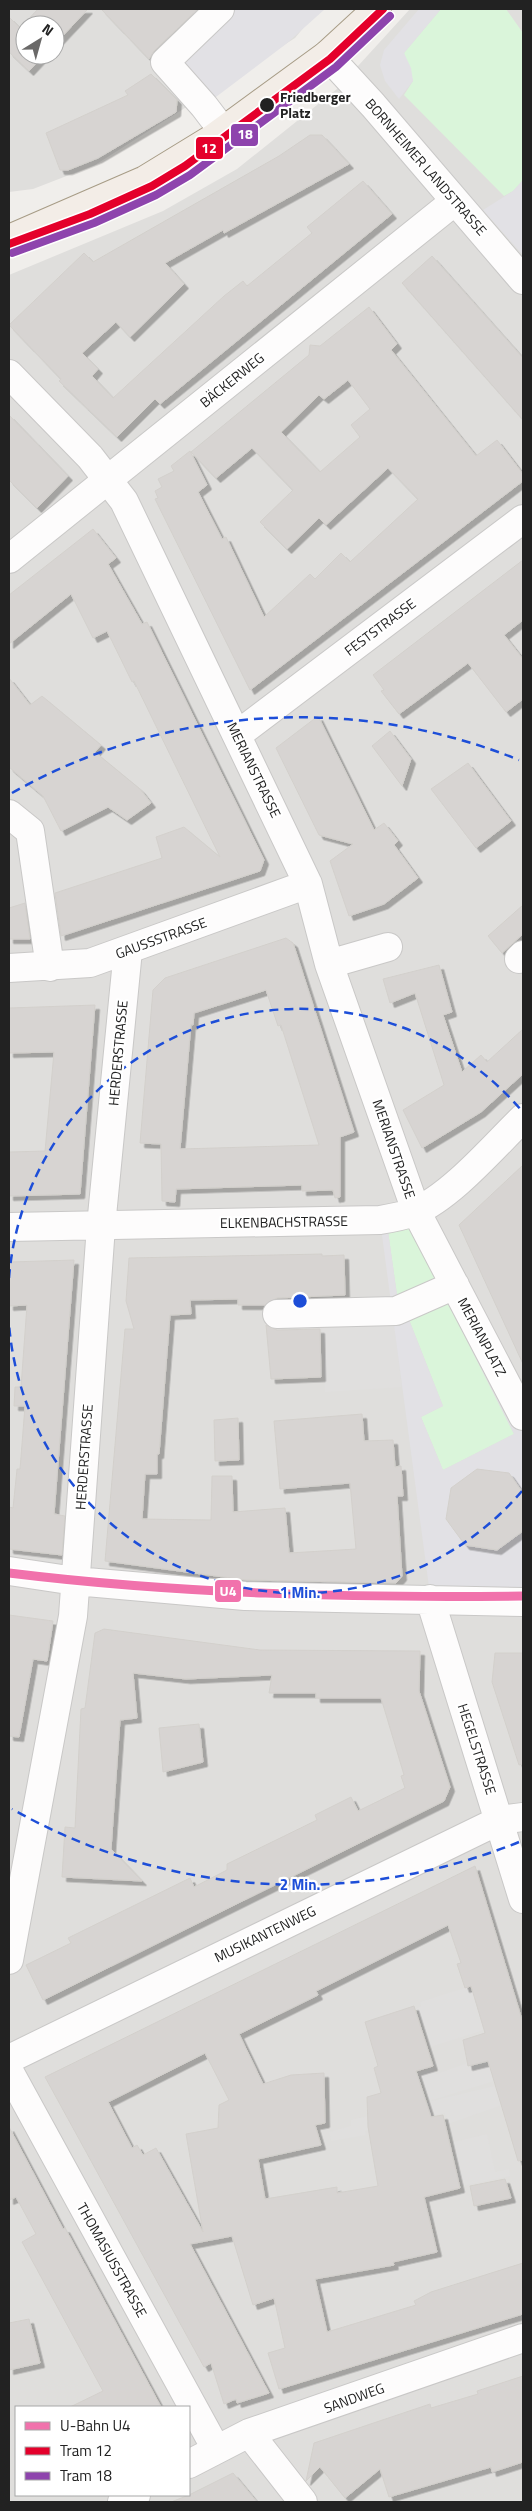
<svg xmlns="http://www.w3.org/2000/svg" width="532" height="2511" font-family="'Titillium Web',sans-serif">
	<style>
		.residential { fill: #dfdedc; fill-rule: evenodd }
		.park { fill: #daf5da }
		.parking { fill: #e0dfde }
		.plaza { fill: #e2e1e5; fill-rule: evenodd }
		.building { fill: #d7d4d2; stroke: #d3d0cc; fill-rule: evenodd; filter: url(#shadow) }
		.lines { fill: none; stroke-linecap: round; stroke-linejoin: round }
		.minor-casing { stroke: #c9c8c7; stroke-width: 30 }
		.major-casing { stroke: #a79c86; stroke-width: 30 }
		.minor { stroke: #fdfcfc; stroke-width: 28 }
		.major { stroke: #f3ede7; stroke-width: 28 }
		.tram-1-casing { stroke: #fff; stroke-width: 11 }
		.tram-2-casing { stroke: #fff; stroke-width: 11 }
		.tram-1 { stroke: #e4002b; stroke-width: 8 }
		.tram-2 { stroke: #8e44ad; stroke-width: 8 }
		.metro-1-casing { stroke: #fff; stroke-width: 12 }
		.metro-1 { stroke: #f172ac; stroke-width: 9 }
		.ring { fill: none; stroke: #1d4ed8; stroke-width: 2.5; stroke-dasharray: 9 6 }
		.stop-dot { fill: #222; stroke: #fff; stroke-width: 2 }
		.labels { text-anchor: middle; stroke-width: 4.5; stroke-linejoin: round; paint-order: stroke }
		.stop-label { font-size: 14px; font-weight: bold; fill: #222; stroke: #fff; text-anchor: start }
		.street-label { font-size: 14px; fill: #222; stroke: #fff }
		.centre { fill: #1d4ed8; stroke: #fff; stroke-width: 2.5 }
		.ring-label { font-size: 15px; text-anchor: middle; font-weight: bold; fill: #1d4ed8; stroke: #fff; stroke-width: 4.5; stroke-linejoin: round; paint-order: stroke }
		.line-badge { stroke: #fff; stroke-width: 2 }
		.badge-label { font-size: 14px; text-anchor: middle; font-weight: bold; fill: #fff }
	</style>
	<defs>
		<filter id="shadow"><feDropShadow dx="4.5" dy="4.5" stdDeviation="0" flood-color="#0004"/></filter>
	</defs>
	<rect width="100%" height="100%" fill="#f0eeeb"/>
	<path class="residential" d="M9,9H319L295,38L95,165L33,189L9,192ZM25,25H55V55H25Z
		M410,9H523V2502H9V275L163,211L237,169L337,89ZM16,2407H189V2495H16Z"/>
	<path class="park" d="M441,9H506L523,33V180L513,191L504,196L404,95L413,81L404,53Z
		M412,1222L442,1284L398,1302L388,1231Z
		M446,1299L514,1434L443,1470L421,1417L443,1406L408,1317Z"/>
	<path class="parking" d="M394,1321L402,1387L325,1392L322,1323Z
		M471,1986L484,2030L430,2047L417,2008L421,2006L420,2002Z
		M488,2060L494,2081L429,2101L420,2073L433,2067L436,2074L468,2063Z
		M495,2086L502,2105L448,2124L445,2113L365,2131L366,2135L331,2141L329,2132L351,2126V2120Z
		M487,2134L495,2172L509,2169L510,2176L462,2186L453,2142Z"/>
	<path class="plaza" d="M220,9H325L286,44L204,106L165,62Z
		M419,9H441L404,53L411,68L413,81L399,99L385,81L380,65L384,50Z
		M523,180V255L483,210L513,191Z
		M416,1211L523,1419V1493L509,1474L477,1469L451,1488L446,1519L465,1545L497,1550L523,1531V1602L429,1587L380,1220ZM412,1222L442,1284L398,1302L388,1231ZM446,1299L514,1434L443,1470L421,1417L443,1406L408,1317Z"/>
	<path class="building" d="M38,9H88L55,44V25H25V55H44L29,71L9,52V17L20,28Z
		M101,9H198L154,51L149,59Z
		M151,74L177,100L176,112L98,158L68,170H60L46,133L128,95L125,91Z
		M310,135H322L349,164L224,233L223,230L165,263L184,284L130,337L116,322L82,353L98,369L92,376L113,398L224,296L243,281L247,286L312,233L307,227L363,181L392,214L160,404L155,399L117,437L59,381L61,379L9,325L84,253L93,262L279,156Z
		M432,256L523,358V420L402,283Z
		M369,307L397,344L391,350L476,456L497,440L523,474V481L250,690L155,499L158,498L155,491L162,487L158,479L174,471L171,466L190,451L207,485L198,492L222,539L226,537L264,617L310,574L315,579L341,553L350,562L418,499L388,468L326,525L319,518L287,549L260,522L293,490L252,448L216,478L191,452L309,355L310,345L320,346ZM348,380L370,409L351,425L360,437L320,472L281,432L319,395L324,399Z
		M9,415L68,476L37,508L9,480Z
		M93,529L116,558L108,564L142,624L147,622L264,860L260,871L61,936L55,893L162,858L156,837L184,827L220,857L134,681L132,682L107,631L93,638L71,594L9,644V595Z
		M523,560V620L504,635L523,659V699L506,712L468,663L399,714L381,691L384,690L373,675Z
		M9,678L30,705L42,696L101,745L95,752L140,789L151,803L127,820L108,807L61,831L43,796L9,767Z
		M318,716L374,830L384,823L398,841L394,845L418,878L384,904L349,916L330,861L353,844L319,835L276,748Z
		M390,731L411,759L402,786L372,746Z
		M468,763L511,821L476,848L431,789Z
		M25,903L30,939H9V908Z
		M523,905V934L502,953L488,936Z
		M286,938L293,943L354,1132L340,1137V1197L335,1198L333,1190L302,1191V1185L176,1189L175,1202L162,1201L161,1144L140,1143L153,990L165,978ZM266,990L278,1026L281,1025L319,1145L180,1149L191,1024L193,1025L194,1013Z
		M439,965L452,1012L443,1015L462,1072L481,1055L487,1062L523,1029V1074L481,1112L422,1148L403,1110L444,1085L415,993L390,1003L383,979Z
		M95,1005L80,1194L9,1196V1152L45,1151L54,1052L9,1053V1008Z
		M523,1165V1364L459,1225Z
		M322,1254V1256L344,1255L345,1295L277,1298L265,1305H238V1299L190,1300L191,1314L170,1315L159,1454H157V1474H145L142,1519L211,1520L212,1476H232L233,1512L285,1508L289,1553L356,1549L350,1483L280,1489L274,1421L362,1414L364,1441L393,1440L395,1467L401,1466L403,1496H397L402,1576L396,1583L246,1580L105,1561L125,1329H134L126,1301L129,1258Z
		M74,1260L54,1514L65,1516L62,1555L9,1549V1507L13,1508L17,1469H20L25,1406H14L15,1387H21L27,1305L9,1306V1262Z
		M266,1325L277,1330L320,1329L321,1377L271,1379Z
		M238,1418L239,1460L215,1461L214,1420Z
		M477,1469L509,1473L523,1493V1531L497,1550L465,1545L446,1519L451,1488Z
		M9,1615L53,1621L47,1661L33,1659L19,1737L9,1736Z
		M104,1629L260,1650L420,1651L419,1691L450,1787L444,1801L43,2000L26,1965L71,1943L68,1938L190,1878L194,1887L227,1870V1864L317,1820L315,1815L351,1797L358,1811L405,1788L401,1776L404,1775L381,1698H316V1693H269L272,1675L186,1679L133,1673L137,1718L120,1720L111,1849L142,1881L62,1877L65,1827L75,1828L81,1709L85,1708L95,1633Z
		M495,1653H523V1764L519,1765L492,1682Z
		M199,1724L203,1762L163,1772L159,1728Z
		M475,1866L523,2023V2160L518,2161L488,2061L468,2066L463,2040L485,2033L471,1986L465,1988L457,1964L461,1963L448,1925L316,1991L318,1995L239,2034L263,2084L291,2075L324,2073L325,2123L315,2125L321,2145L258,2159L265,2199L337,2187V2193L378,2186L368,2127L367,2097L381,2093L374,2068L378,2066L365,2022L414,2006L433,2066L416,2071L431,2117L443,2115L460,2188L424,2197L437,2252L393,2262L394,2265L315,2279L327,2332L416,2305L414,2301L431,2292L523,2263V2314L279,2389L268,2353L285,2348L274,2298L253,2305L232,2236L190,2244L269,2393L237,2403L236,2399L224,2404L211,2363L204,2367L45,2077ZM205,2053L229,2100L219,2105L218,2128L186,2134L203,2232L156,2148L143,2155L137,2145L132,2148L108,2102Z
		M9,2127L63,2229L65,2228L161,2407H70L103,2391L22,2242L36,2234L16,2197L9,2200Z
		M505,2179L511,2198L474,2206L470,2186Z
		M29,2319L40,2363L9,2370V2323Z
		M523,2376V2462L492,2472L491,2467L389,2497L380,2469L345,2498L320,2467L306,2481L314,2443L430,2404L431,2408L478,2394L477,2391Z
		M233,2473L257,2502H171L189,2495Z"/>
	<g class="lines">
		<g class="minor-casing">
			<path id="minor" d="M220,9L165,62L204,106L223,131
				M327,55L373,105L523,280
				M9,374L90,457L124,501L308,884L329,964L416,1211L523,1416
				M9,559L455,201
				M237,735L523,519
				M9,814L30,831L50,967
				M519,959L523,955
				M329,964L388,947
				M9,968L90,963L308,884
				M9,1227L380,1220C392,1218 403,1216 414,1212C452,1196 494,1146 523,1118
				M277,1314L396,1311L455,1285
				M9,1571L75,1581L245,1596L523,1602
				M430,1599L523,1899
				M9,1960L73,1616L101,1226L128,950
				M9,2059L500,1820L523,1817
				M9,2071L216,2449
				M249,2433L303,2502
				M189,2464L249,2433L523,2338
				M122,2502L136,2495"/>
		</g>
		<g class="major-casing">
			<path id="major" d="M9,239L145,180L212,139L327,55L377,9"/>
		</g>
		<use href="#minor" class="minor"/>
		<use href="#major" class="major"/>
		<g class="tram-1-casing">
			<path id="tram-1" d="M9,244L90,214L152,186L185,166L330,59L383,9"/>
		</g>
		<g class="tram-2-casing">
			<path id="tram-2" d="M12,253L94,223L156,195L190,175L336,67L390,16"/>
		</g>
		<use href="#tram-1" class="tram-1"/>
		<use href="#tram-2" class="tram-2"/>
		<g class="metro-1-casing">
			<path id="metro-1" d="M9,1573C180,1594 351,1598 523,1596"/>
		</g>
		<use href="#metro-1" class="metro-1"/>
	</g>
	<g class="ring">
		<path d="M522 1491A292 292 0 0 1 9 1324M9 1278A292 292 0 0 1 522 1111"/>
		<path d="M519 1842A584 584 0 0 1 12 1809M12 793A584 584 0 0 1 519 760"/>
	</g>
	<circle class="stop-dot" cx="267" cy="105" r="8"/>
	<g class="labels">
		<g class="stop-label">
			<text x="280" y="102">Friedberger<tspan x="280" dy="16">Platz</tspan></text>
		</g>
		<g class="street-label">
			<text transform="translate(426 167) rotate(49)" y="5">BORNHEIMER LANDSTRASSE</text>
			<text transform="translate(232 380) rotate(-39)" y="5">BÄCKERWEG</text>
			<text transform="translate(380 627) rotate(-37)" y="5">FESTSTRASSE</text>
			<text transform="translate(254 770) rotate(64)" y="5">MERIANSTRASSE</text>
			<text transform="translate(161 938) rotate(-20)" y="5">GAUSSSTRASSE</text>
			<text transform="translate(118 1053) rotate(-85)" y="5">HERDERSTRASSE</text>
			<text transform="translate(394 1149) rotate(71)" y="5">MERIANSTRASSE</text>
			<text transform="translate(284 1222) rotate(-1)" y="5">ELKENBACHSTRASSE</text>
			<text transform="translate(482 1337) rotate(62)" y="5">MERIANPLATZ</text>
			<text transform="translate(84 1457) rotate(-86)" y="5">HERDERSTRASSE</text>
			<text transform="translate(477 1749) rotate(72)" y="5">HEGELSTRASSE</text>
			<text transform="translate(265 1934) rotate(-26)" y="5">MUSIKANTENWEG</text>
			<text transform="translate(112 2260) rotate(61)" y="5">THOMASIUSSTRASSE</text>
			<text transform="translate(354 2398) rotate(-20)" y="5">SANDWEG</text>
		</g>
	</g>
	<circle cx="300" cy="1301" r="8" class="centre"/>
	<g class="ring-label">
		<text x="300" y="1598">1 Min.</text>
		<text x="300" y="1890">2 Min.</text>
	</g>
	<g class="line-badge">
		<rect x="230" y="123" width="29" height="24" rx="5" fill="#8e44ad"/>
		<rect x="195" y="136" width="29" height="24" rx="5" fill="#e4002b"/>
		<rect x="214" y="1579" width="28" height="24" rx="5" fill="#f172ac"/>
	</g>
	<g class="badge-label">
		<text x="245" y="139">18</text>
		<text x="209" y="153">12</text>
		<text x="228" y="1596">U4</text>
	</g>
	<rect width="532" height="2511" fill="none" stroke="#222222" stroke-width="20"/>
	<rect x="15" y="2406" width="175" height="90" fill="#ffffff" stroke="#a7a7a7"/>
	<rect x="25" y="2422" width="25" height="8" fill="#f172ac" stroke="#a7a7a7"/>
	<text x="60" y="2431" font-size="15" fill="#222222">U-Bahn U4</text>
	<rect x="25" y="2447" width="25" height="8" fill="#e4002b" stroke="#a7a7a7"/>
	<text x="60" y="2456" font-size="15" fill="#222222">Tram 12</text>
	<rect x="25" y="2472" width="25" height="8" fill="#8e44ad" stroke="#a7a7a7"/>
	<text x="60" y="2481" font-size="15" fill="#222222">Tram 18</text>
	<g transform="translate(40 40) rotate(37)"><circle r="24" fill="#ffffff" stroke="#a7a7a7"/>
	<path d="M0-4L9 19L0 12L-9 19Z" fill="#6a6968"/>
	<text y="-8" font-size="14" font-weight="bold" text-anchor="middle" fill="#222222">N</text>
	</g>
</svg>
